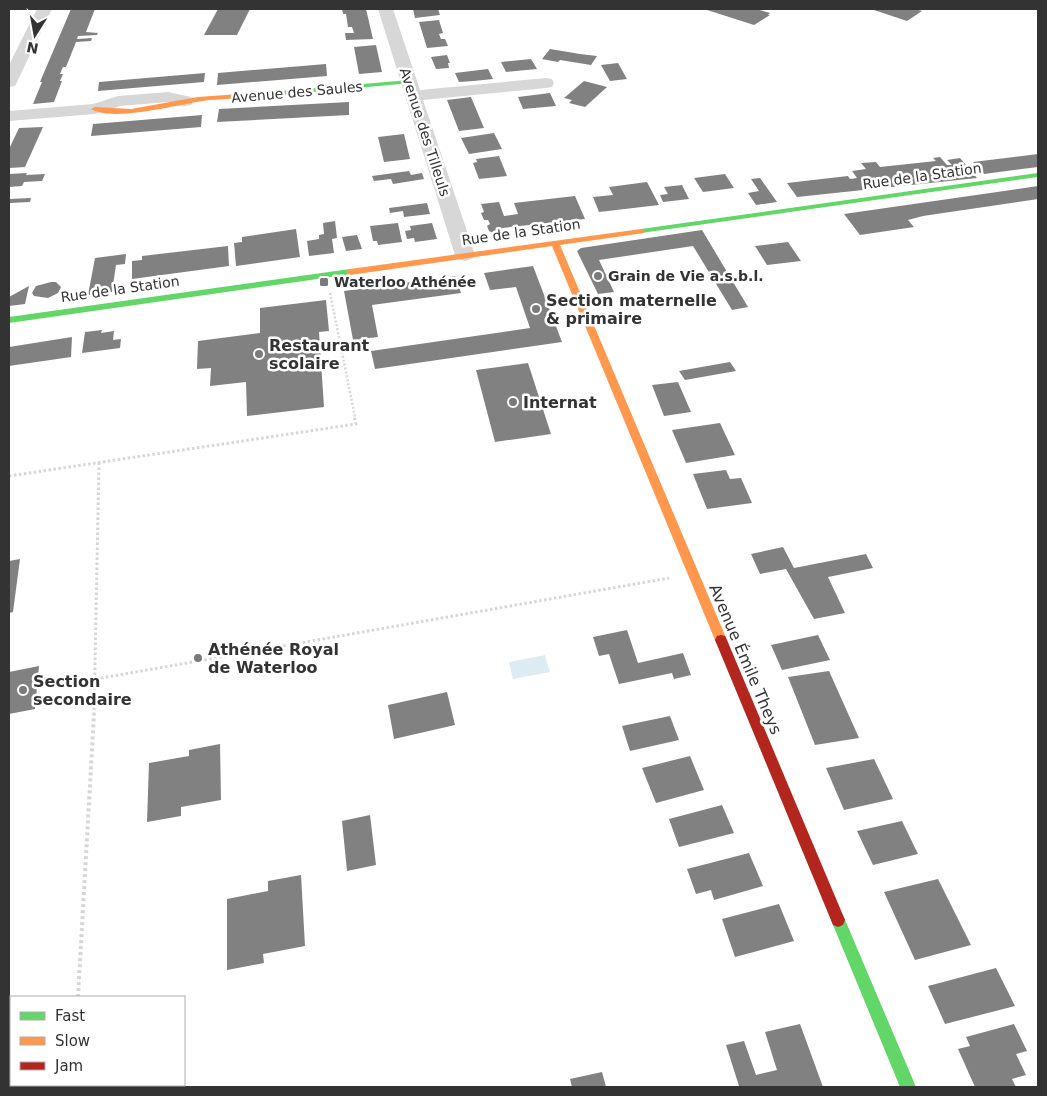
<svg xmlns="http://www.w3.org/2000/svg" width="1047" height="1096" font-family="'DejaVu Sans',sans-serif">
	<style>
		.water { fill: #ddebf3 }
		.building { fill: #818181 }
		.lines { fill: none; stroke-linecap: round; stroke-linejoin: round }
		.path-far2 { stroke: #d6d6d6; stroke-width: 2.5; stroke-dasharray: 2 2; stroke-linecap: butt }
		.path-far1 { stroke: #d6d6d6; stroke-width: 3; stroke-dasharray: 2.5 2.5; stroke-linecap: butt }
		.path { stroke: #d6d6d6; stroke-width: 4; stroke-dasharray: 3 3; stroke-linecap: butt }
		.street { fill: #d7d7d7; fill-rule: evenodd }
		.fast { fill: #63d668; fill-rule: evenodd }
		.slow { fill: #ff974d; fill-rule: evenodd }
		.jam { fill: #b3261e; fill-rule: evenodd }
		.poi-dot { fill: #7a7a7a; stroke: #fff; stroke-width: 2 }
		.labels { text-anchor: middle; stroke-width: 5; stroke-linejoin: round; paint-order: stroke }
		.far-street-label { font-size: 14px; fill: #333; stroke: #fff }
		.far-poi-label { font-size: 14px; font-weight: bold; fill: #333; stroke: #fff; text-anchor: start }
		.poi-label { font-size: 16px; font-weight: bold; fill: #333; stroke: #fff; text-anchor: start }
		.street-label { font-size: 16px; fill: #333; stroke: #fff }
	</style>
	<rect width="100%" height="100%" fill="#fff"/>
	<path class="water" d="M545,655L550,672L513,679L509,662Z"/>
	<path class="building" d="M71,9H95L86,32L98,33L97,35L78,36L77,39L92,38L91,41L76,42L66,67H63L60,74H63L60,81H62L54,102L33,104L42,82H40Z
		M218,9H250L237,35H204Z
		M342,9H366L373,39L346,40L345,33H354L352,27H348L346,14H343Z
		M413,9H438L440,15L415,18Z
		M704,9H756L770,13L768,15H770L754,25Z
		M871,9H915L922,11L907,21Z
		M439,20L443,33L439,34L441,39H445L448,46L427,48L419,22Z
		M376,45L382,72L359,74L354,47Z
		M550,49L580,54L597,56L591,65L560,60L558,62L542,59Z
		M447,55L450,63H448L449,68L436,69L431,57Z
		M531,59L537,69L506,72L501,62Z
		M618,63L627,79L610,81L601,65Z
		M326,64L327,76L217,85L218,73Z
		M488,69L493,79L474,81L459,82L455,73Z
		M205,73L204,82L98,91L99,82Z
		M584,81L607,87L585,107L569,103L572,100L564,98Z
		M550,93L556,106L523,109L518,97Z
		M471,97L484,128L459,131L447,100Z
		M349,102V115L217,122L219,109Z
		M202,115L201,127L91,136L93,124Z
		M43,127L25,167L9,168V149L19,128Z
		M494,133L502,149L469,154L461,138Z
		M404,134L410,159L384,162L378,137Z
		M1038,154V167L984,174L973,162Z
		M499,156L507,176L479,179L473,163L477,162L476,159Z
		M940,157L947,165H952L947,160L960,158L977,178L797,197L787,183L848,176L850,179L857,178L852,171L866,169L861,163L876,162L880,167L936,161L933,158Z
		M409,171L411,175L422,173L424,179L393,184L391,179L374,181L372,176Z
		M27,173L26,175L45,174L42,181L24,182L22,186L9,187V174Z
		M725,174L734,188L703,192L694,178Z
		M760,178L777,202L756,205L748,193L759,191L751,179Z
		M647,182L659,205L599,212L593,197L613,195L609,187Z
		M682,185L689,199L663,202L660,195L668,194L664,187Z
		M1038,186V199L923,216L908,220L914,227L860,235L844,214Z
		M575,196L585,219L502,228L500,232L493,233L489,231L487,226L490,224L488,220H484L481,213L484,212L481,204L499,202L504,216L518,214L514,203Z
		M31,198L30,202L10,203L9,206V199Z
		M427,203L430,214L404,217L403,211L390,213L389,208Z
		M335,221L337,238L332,239L334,253L309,256L307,241L319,239V235L324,234L323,223Z
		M398,223L402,242L378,245L377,241H373L370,226Z
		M432,223L437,239L415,242L414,238L407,239L405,231L411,230L410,226Z
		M296,229L300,257L236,266L234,243L242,242V237Z
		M702,230L748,307L732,310L693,246L599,260L614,292L598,294L577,251L581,248Z
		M357,235L362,249L346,251L342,237Z
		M788,242L801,261L767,265L755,246Z
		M228,246L229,266L132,279V261L142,260V256Z
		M126,254L125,264L116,265L112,292L88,295L95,258Z
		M533,266L562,342L375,369L371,351L530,328L516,287L490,290L484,273Z
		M455,276L461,293L372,305L378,337L353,340L344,291Z
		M51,282H56L61,287L58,293L48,298L34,296L32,293L36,286Z
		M29,286L25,304L9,306V297Z
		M326,300L329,331L319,332L324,407L247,416L246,382L210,386L211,368L197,369L198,341L260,333V308Z
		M102,330L101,333L114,331L113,340L121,339L120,348L82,353L85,332Z
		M72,337L71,357L9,366V347Z
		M730,362L736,371L685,380L679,371Z
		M528,363L551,434L495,442L476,370Z
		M678,382L691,412L664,416L652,385Z
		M720,423L735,455L686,463L672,430Z
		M726,470L730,479L741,478L752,503L707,509L693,474Z
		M783,547L794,568L866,554L873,568L828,577L845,613L814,619L786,569L760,574L751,554Z
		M20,559L13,612L9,613V561Z
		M627,630L638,663L683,653L691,675L674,679L672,673L619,684L609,654L599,656L593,637Z
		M818,635L830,660L782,670L771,645Z
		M39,666L35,709L9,714V672Z
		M829,671L859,738L815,745L788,677Z
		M447,692L455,725L394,739L388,705Z
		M670,716L679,740L630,751L622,726Z
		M220,744L221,800L181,807V816L147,822L149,763L189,756V750Z
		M690,756L704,790L656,803L642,768Z
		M874,759L893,799L844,810L826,768Z
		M722,805L734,833L679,847L669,819Z
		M370,815L376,865L347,871L342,821Z
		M902,821L918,854L873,865L857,831Z
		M749,853L763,886L714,900L711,890L696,894L687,869Z
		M301,875L305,946L263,954L264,963L227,970V899L268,891V881Z
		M938,879L971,945L915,960L884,892Z
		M779,904L794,941L735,957L722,919Z
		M996,968L1015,1006L945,1024L928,986Z
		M800,1024L823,1087H736L739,1086L726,1045L744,1041L756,1075L777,1070L765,1032Z
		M1014,1024L1027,1051L1016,1054L1026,1075L1012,1079L1016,1087H975L958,1049L970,1046L966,1037Z
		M602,1072L606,1087H572L570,1079Z"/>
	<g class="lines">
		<path class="path-far2" d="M330,293L355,417"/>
		<path class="path-far1" d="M9,476L356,424L354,416
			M96,679L669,578
			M94,715L99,462"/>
		<path class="path" d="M78,997L94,714
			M72,1085V1087"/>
		<path class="street" d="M37,9H52L17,82L15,86L9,87V65Z
			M378,9H393L420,90L546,78L552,79L554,83L552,87L546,88L423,100L475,255L472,259L465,261L458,259L455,255Z
			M168,92L191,97L194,101L191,105L185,106L168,102L120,106L95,114L9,121V111L93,104L118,96Z"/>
		<path class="fast" d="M409,80L412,82L411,83L281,95L277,93L281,91Z
			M1038,173V177L641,233L637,231L641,229Z
			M350,269L354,272L353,274L9,323V317Z
			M838,913L843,915L916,1087H900L831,920L833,915Z"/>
		<path class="slow" d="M281,91L285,93L283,94C260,99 234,98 210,100C183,103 113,123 91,109L95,107L131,109L198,97Z
			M641,229L645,231L644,233L560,245L727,640L725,644L721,645L717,644L715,640L552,246L350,275L346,272L350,269Z"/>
		<path class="jam" d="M721,635L725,636L727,640L845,920L843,925L838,927L833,925L715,640L717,636Z"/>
	</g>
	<g class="poi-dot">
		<circle cx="598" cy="276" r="5"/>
		<rect x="319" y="277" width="10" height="10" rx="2.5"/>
		<circle cx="536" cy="309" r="5"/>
		<circle cx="259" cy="354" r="5"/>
		<circle cx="513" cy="402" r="5"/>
		<circle cx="198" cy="658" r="5"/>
		<circle cx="23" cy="690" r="5"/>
	</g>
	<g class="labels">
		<g class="far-street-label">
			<text transform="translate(297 92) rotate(-5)" y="5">Avenue des Saules</text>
			<text transform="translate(425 132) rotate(72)" y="5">Avenue des Tilleuls</text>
			<text transform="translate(922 176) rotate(-8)" y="5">Rue de la Station</text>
			<text transform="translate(521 232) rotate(-8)" y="5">Rue de la Station</text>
			<text transform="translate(120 289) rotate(-8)" y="5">Rue de la Station</text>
		</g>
		<g class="far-poi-label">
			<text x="608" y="281">Grain de Vie a.s.b.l.</text>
			<text x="334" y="287">Waterloo Athénée</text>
		</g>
		<g class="poi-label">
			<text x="546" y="306">Section maternelle<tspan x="546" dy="18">&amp; primaire</tspan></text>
			<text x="269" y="351">Restaurant<tspan x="269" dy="18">scolaire</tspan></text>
			<text x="523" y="408">Internat</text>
			<text x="208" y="655">Athénée Royal<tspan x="208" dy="18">de Waterloo</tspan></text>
			<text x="33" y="687">Section<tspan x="33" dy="18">secondaire</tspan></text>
		</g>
		<g class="street-label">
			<text transform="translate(746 659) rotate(67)" y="6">Avenue Émile Theys</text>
		</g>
	</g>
	<rect width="1047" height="1096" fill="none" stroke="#333333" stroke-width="20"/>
	<rect x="10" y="996" width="175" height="90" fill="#ffffff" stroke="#adadad"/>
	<rect x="20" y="1012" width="25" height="8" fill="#63d668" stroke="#adadad"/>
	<text x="55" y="1021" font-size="15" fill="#333333">Fast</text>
	<rect x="20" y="1037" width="25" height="8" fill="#ff974d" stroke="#adadad"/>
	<text x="55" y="1046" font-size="15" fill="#333333">Slow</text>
	<rect x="20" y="1062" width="25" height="8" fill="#b3261e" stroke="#adadad"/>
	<text x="55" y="1071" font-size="15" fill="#333333">Jam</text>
	<g transform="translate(35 35) rotate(191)" stroke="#ffffff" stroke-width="4" paint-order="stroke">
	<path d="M0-4L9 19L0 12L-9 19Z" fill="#333333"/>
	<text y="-8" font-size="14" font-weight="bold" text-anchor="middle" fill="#333333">N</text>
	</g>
</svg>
